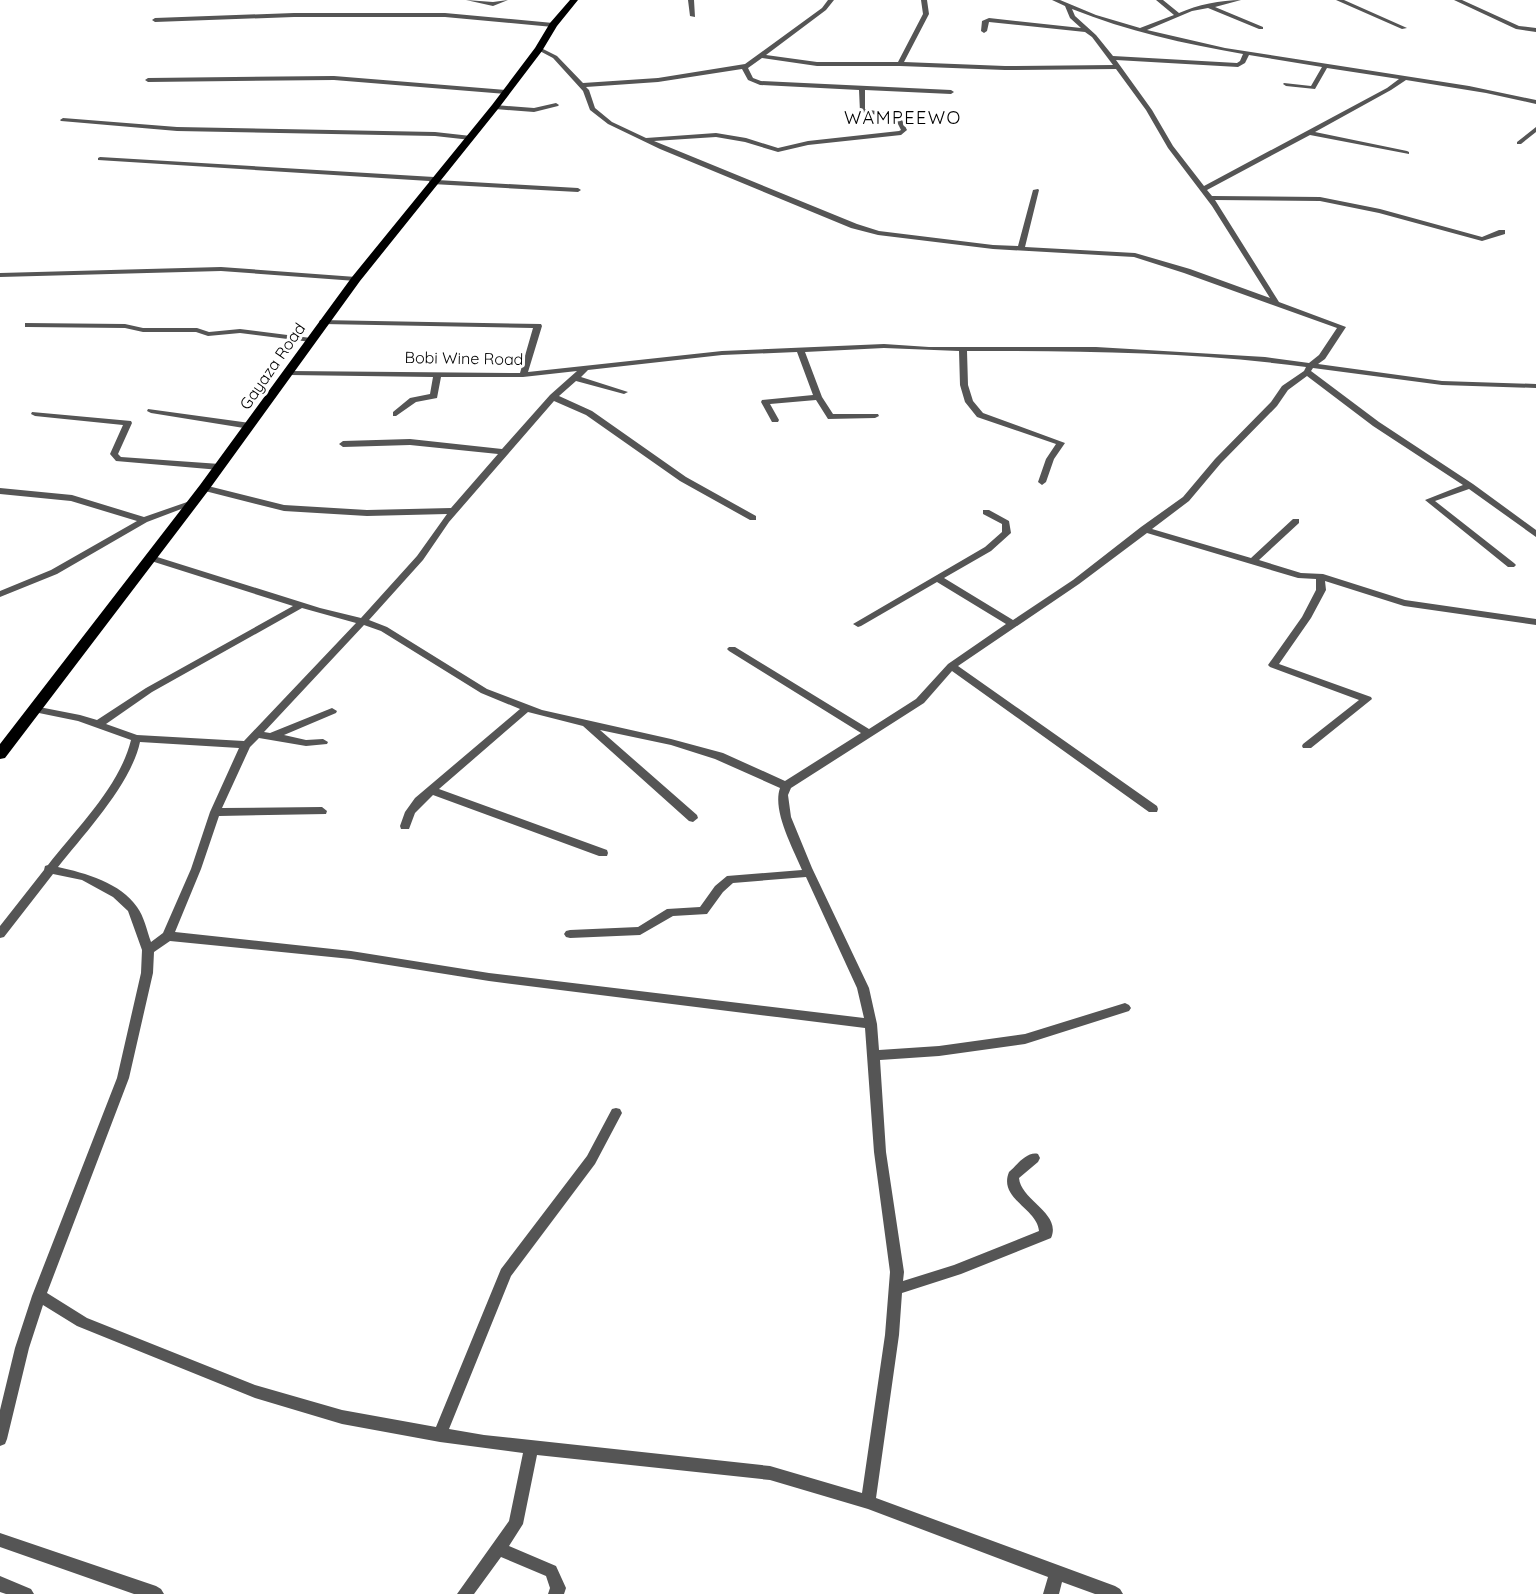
<svg xmlns="http://www.w3.org/2000/svg" width="1536" height="1594" font-family="Quicksand,sans-serif">
	<style>
		.lines { fill: none; stroke-linecap: round; stroke-linejoin: round }
		.minor { fill: #555; fill-rule: evenodd }
		.primary { fill: #000; fill-rule: evenodd }
		.labels { text-anchor: middle; stroke-width: 6; stroke-linejoin: round; paint-order: stroke }
		.far-street-label { font-size: 16px; fill: #000; stroke: #fff }
		.far-quarter-label { font-size: 18px; letter-spacing: 1.5px; fill: #000; stroke: #fff }
	</style>
	<rect width="100%" height="100%" fill="#fff"/>
	<g class="lines">
		<path class="minor" d="M466,0L493,2L508,0L493,6Z
			M688,0H694L695,17L690,16Z
			M828,0H834L826,10L766,55L817,62H898L923,14L921,0H927L929,14L904,62L1005,66L1113,65L1092,37L1085,32L989,22L987,31L984,33L981,31L982,21L989,18L1081,28L1070,18L1065,6L1052,0H1060L1096,15L1140,28L1174,15L1156,0H1163L1179,13C1197,5 1221,0 1241,0L1215,7L1263,27V29H1259L1208,8L1192,11L1147,30L1225,48L1469,86L1536,100V104L1486,93L1406,80L1391,90L1315,132L1407,151L1409,152V154L1310,135L1207,190L1212,196L1320,197L1380,209L1482,237L1499,230H1505V234L1482,241L1379,213L1320,201L1215,200L1279,302L1346,327L1325,359L1318,364L1442,381L1536,384V388L1442,385L1313,368L1311,371L1379,422L1473,484L1536,530V537L1469,489L1435,501L1514,563L1516,565L1514,567H1508L1425,500L1463,485L1373,426L1307,376L1288,390L1277,406L1221,463L1189,501L1152,529L1251,558L1293,519H1299V523L1259,560L1301,573L1323,574L1405,600L1536,619V625L1404,606L1325,581L1326,590L1311,618L1279,664L1371,697L1372,699L1311,748H1303L1302,746L1303,744L1359,700L1270,667L1268,665L1302,617L1316,590V579L1298,578L1147,533L1079,584L958,666L1157,806L1158,809L1157,812H1149L952,671L924,703L791,788L788,795L791,817L812,868L869,988L877,1024L879,1050L939,1046L1025,1034L1125,1003L1129,1005L1131,1008L1129,1011L1025,1044L939,1056L880,1060L886,1152L904,1272L903,1281L954,1265L1039,1231C1037,1208 998,1199 1009,1172C1017,1165 1027,1151 1038,1154L1040,1158L1038,1162L1019,1178C1021,1201 1062,1213 1051,1238L961,1274L902,1293L899,1335L876,1498L1115,1586L1120,1589L1123,1594H1095L1062,1582L1059,1594H1043L1048,1577L868,1509L770,1480L537,1455L523,1524L509,1546L556,1566L566,1588L564,1594H548L550,1588L546,1576L501,1557L474,1594H457L509,1521L523,1453L440,1442L342,1424L255,1398L77,1326L43,1305L29,1348L7,1439L5,1444L0,1446V1410L15,1348L32,1296L117,1078L141,973L142,950L128,911L113,897L82,880L53,874L4,937L0,938V926L44,870L45,866L48,865C76,829 120,786 131,740L78,721L34,712L29,709L34,706L80,715L97,720L146,688L293,606L148,560L146,558L148,556H154L320,608L361,618L417,556L447,514L367,516L284,511L201,490V486L204,485L284,505L367,510L451,508L498,454L410,445L343,447L339,444L343,441L410,439L502,449L550,395L577,371L523,377H441L437,398L416,402L396,416H393V412L410,398L430,394L433,377L290,375L286,373L290,371L520,373L533,328L323,324L319,322L320,320L541,324L542,326L528,372L722,351L884,344L929,347H1096L1265,357L1309,363L1319,355L1337,328L1184,273L1134,257L993,249L878,235L851,228L660,149L608,124L590,110L583,91L553,58L536,49L541,48L557,56L583,83L658,78L745,64L822,8ZM1072,9C1127,31 1185,44 1243,54L1240,61L1237,63L1113,56L1096,35L1075,16ZM1249,55L1322,67L1311,86L1284,83L1283,84L1286,86L1315,89L1327,68L1399,79L1387,88L1204,186L1173,146L1152,110L1116,60L1238,67L1245,63ZM762,58L817,66H900L1005,70L1116,69L1146,110L1168,148L1212,206L1270,298L1190,269L1135,253L1025,247L1039,190L1038,189L1033,190L1018,246L993,245L879,231L857,224L654,141L716,137L745,142L778,152L808,145L901,135L907,130L902,120L886,113L865,109V90L951,94L954,92L951,90L761,81L753,78L748,68ZM742,69L748,80L760,85L859,90L860,112L883,116L897,122L901,130L899,131L808,141L778,148L746,138L716,133L646,138L612,122L595,108L589,90L586,87L658,82ZM884,348L959,351L960,385L965,402L977,417L1056,444L1046,459L1038,482L1042,485L1046,482L1054,459L1065,443L983,413L973,401L968,385L967,351C1080,351 1194,352 1306,367L1304,371L1282,386L1271,402L1215,459L1183,497L1141,527L1073,580L1013,620L944,578L991,551L1011,533L1009,521L989,510H983V514L1002,524V532L985,547L853,624L858,627L861,626L937,582L1006,624L948,664L916,699L869,729L735,647H729L727,649L729,651L861,733L785,781L723,753L671,739L542,710L487,689L387,627L369,620L423,560L449,522L554,401L586,415L680,481L750,520H756V516L686,477L592,411L559,396L576,381L624,394L628,392L581,377L588,370L722,355L797,352L813,395L762,400L761,402L772,422H778L779,420L770,404L816,400L828,419L875,418L879,416L878,414H833L822,397L805,352ZM302,608L356,623L244,741L137,735L106,724L152,692ZM364,625L381,631L481,693L520,709L415,798L405,812L400,826L401,829H409L415,813L433,795L599,856H607L608,853L607,850L439,789L528,712L583,726L689,821L693,822L698,818L697,815L600,730L671,745L715,759L780,788C772,811 793,848 802,870L727,876L715,886L700,907L667,909L638,927L570,930L566,931L564,934L566,937L570,938L640,935L673,916L707,914L723,892L733,883L806,877L857,988L864,1018L489,973L351,951L175,932L201,869L219,816L326,814L327,811L322,807L222,808L250,747L259,738L306,746L327,744L328,742L323,739L306,740L284,735L336,713L337,711L332,708L270,733L264,732ZM140,742L239,748L210,812L191,869L163,933L151,942C147,931 144,916 137,907C121,883 85,873 58,867C85,833 131,784 140,742ZM170,941L351,959L489,981L865,1028L874,1152L890,1272L885,1335L862,1493L770,1466L484,1435L449,1429L511,1276L595,1164L622,1113L620,1109L616,1108L612,1109L587,1156L501,1269L436,1427L342,1410L255,1385L87,1318L47,1293L129,1078L153,973L154,952Z
			M1336,0H1344L1407,28L1402,29Z
			M1454,0H1462L1519,26L1536,28V32L1516,29Z
			M294,13H445L553,23L556,25L553,27L445,17H294L155,22L152,20L155,18Z
			M334,76L506,90L509,92L506,94L334,80L148,82L145,80L148,78Z
			M556,103L559,105L558,106L534,112L495,109L492,107L495,105L534,108Z
			M63,118L177,127L435,132L471,136L474,138L471,140L435,136L177,131L61,121L60,120Z
			M1536,127V132L1521,144H1517V142Z
			M100,157L434,177L436,178L437,180L578,188L581,190L578,192L432,184L430,183L429,181L98,160V158Z
			M221,267L356,277L360,279L356,281L221,271L0,277V273Z
			M25,323L125,324L143,328H197L209,332L240,329L311,338L315,340L311,342L240,333L208,336L196,332H143L125,328L28,327H25Z
			M148,409L250,423L254,426L250,429L151,413L147,411Z
			M32,412L131,421L132,423L118,454L121,457L220,464L224,467L220,470L116,461L110,454L123,425L35,416L31,414Z
			M0,488L72,495L144,517L190,501L193,500L197,503L147,522L57,574L0,597V591L51,570L137,521L71,501L0,494Z
			M0,1533L156,1586L161,1589L164,1594H134L0,1547Z
			M0,1576L31,1589L34,1594H6L0,1592Z"/>
		<path class="primary" d="M570,0H578L557,26L542,51L498,109L360,281L208,491L5,758L0,759V744L200,485L352,277L492,105L535,48L550,23Z"/>
	</g>
	<g class="labels">
		<g class="far-street-label">
			<text transform="translate(464 358) rotate(1)" y="6">Bobi Wine Road</text>
			<text transform="translate(272 366) rotate(-55)" y="6">Gayaza Road</text>
		</g>
		<g class="far-quarter-label">
			<text x="903" y="124">WAMPEEWO</text>
		</g>
	</g>
</svg>
